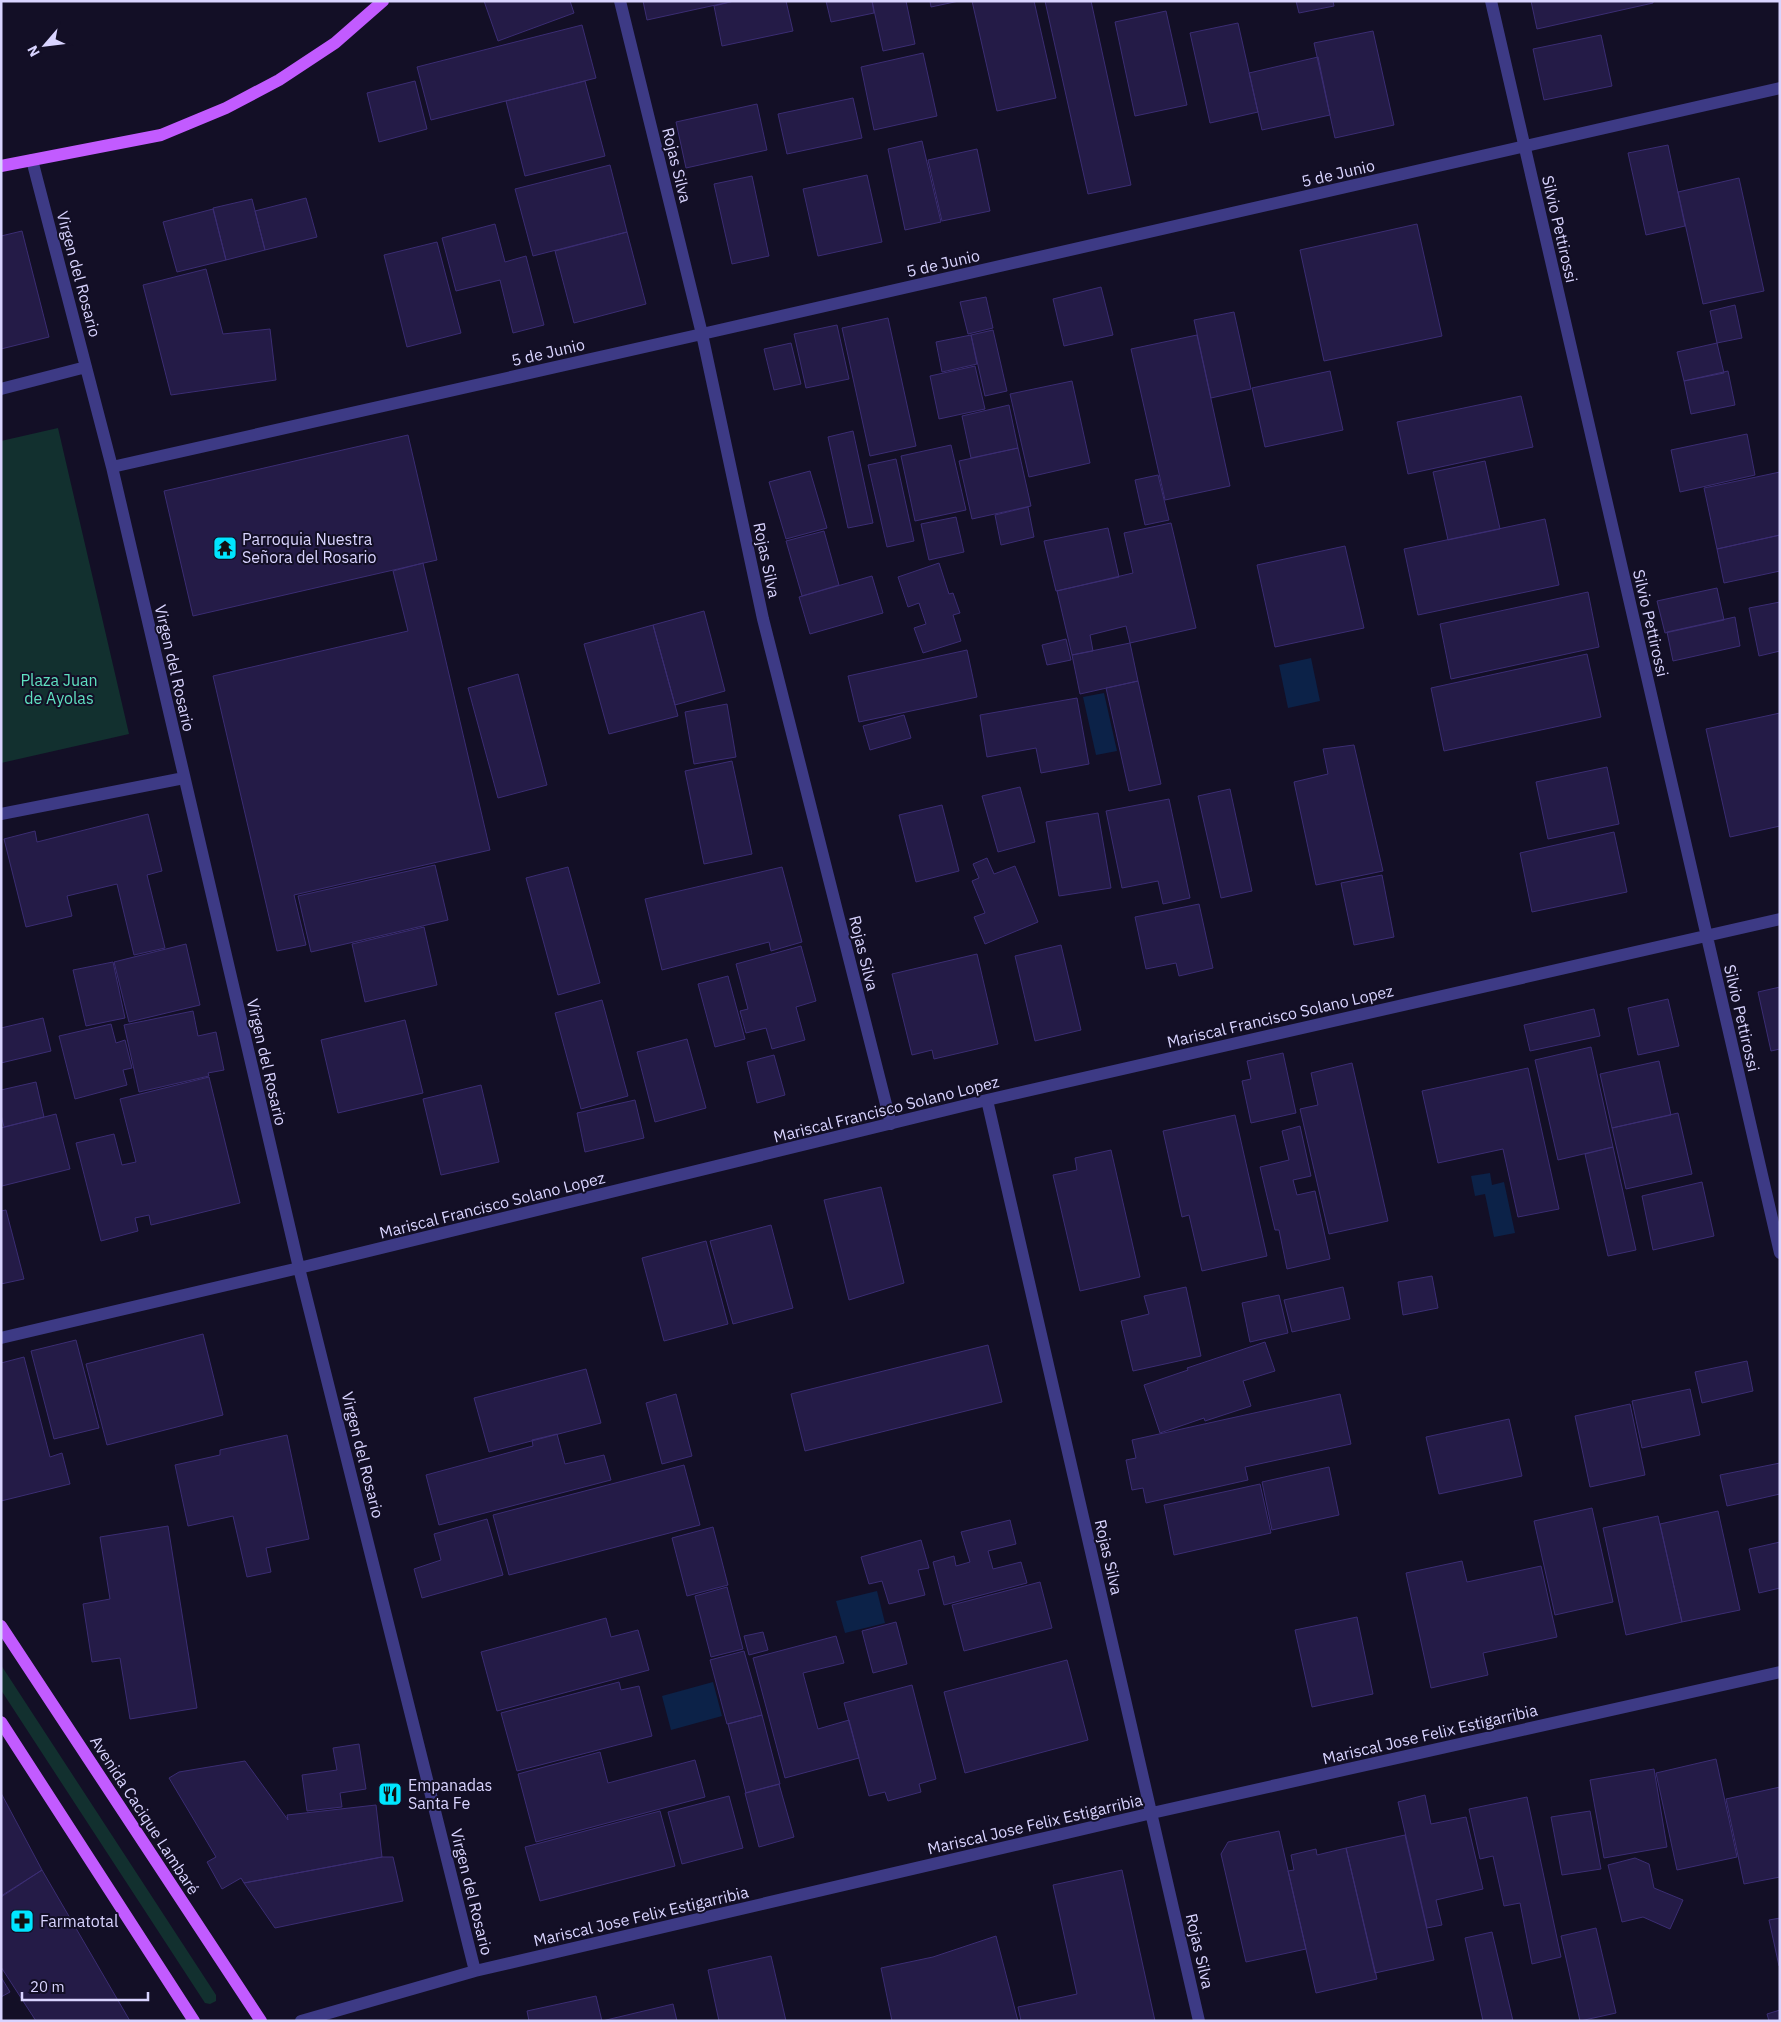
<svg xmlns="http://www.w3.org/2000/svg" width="1781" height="2022" font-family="'IBM Plex Sans',sans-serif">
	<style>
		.green { fill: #12302f }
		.water { fill: #0c2248 }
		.building { fill: #241b47; stroke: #3b2d73 }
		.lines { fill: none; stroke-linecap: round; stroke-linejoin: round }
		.minor { stroke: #3d3a85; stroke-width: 12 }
		.major { stroke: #c25bff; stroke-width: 12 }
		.labels { text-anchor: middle; stroke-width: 4; stroke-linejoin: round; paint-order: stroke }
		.street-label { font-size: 16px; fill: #d9d4ff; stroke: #130f26 }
		.poi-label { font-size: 16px; fill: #d9d4ff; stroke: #130f26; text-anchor: start }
		.park-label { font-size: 16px; fill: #5fe0c0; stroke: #130f26 }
	</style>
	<rect width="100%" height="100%" fill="#130f26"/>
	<path class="green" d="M58,428L129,734L1,763V441Z
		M1,1665L216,1995V2001L210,2004L205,2003L1,1690Z"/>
	<path class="water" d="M1311,658L1320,701L1288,708L1279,665Z
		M1104,693L1117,751L1096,755L1083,697Z
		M1490,1173L1492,1185L1504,1182L1515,1233L1494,1237L1485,1194L1475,1196L1471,1176Z
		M877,1591L885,1623L845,1633L836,1601Z
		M713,1682L722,1716L671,1730L662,1696Z"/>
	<path class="building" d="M484,1H570L574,13L498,41Z
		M643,1H734L647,20Z
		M734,1H786L793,31L722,46L714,6Z
		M826,1H872L874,13L831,22Z
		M872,1H906L915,44L883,51Z
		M930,1H959L931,7Z
		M972,1H1034L1056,98L997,111Z
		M1045,1H1091L1131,185L1088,194Z
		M1296,1H1333L1334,6L1299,13Z
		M1531,1H1653V3L1537,29Z
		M1166,11L1187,105L1135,116L1115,22Z
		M1238,23L1258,112L1210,123L1190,33Z
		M582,25L596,78L431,120L417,67Z
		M1373,31L1394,125L1335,138L1314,43Z
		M1601,35L1612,86L1544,100L1533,49Z
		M923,53L937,116L874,130L861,67Z
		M1318,57L1330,115L1262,130L1249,73Z
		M415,81L427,129L379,142L367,93Z
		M585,81L605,156L525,176L506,101Z
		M853,98L862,138L787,154L778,114Z
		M757,104L767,150L686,168L676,122Z
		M922,141L941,222L905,230L888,149Z
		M1668,145L1685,226L1646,235L1628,153Z
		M977,149L990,211L942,221L928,160Z
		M610,165L627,232L533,256L515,189Z
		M867,175L882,242L818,256L803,189Z
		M752,176L769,256L732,264L714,184Z
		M1739,178L1764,291L1703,304L1678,192Z
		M306,198L317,237L265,250L255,211Z
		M252,199L265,250L226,260L213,208Z
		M213,209L226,260L177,272L163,222Z
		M495,224L505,262L526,256L544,325L513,333L500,280L456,291L442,238Z
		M1417,224L1442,336L1324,361L1300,250Z
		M22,231L49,337L1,349V236Z
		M627,232L646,304L574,323L555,251Z
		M437,242L461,333L407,347L384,255Z
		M206,269L223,334L270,329L276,380L171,395L143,285Z
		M1101,287L1113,335L1064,346L1053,299Z
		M986,297L993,328L968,334L960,302Z
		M1735,305L1742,338L1717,343L1710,311Z
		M1234,312L1251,389L1211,398L1194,320Z
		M888,318L916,446L870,456L842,328Z
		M837,325L849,379L806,388L794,334Z
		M993,330L1007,391L985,396L971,335Z
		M971,335L977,364L942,372L936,342Z
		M1197,335L1230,486L1165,500L1131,349Z
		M791,343L801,384L774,390L764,349Z
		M1717,343L1724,373L1684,381L1677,352Z
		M975,366L985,409L939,419L930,376Z
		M1330,371L1343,430L1265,447L1252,388Z
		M1728,371L1735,405L1691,414L1684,381Z
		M1072,381L1090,463L1029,477L1010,394Z
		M1521,396L1533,447L1408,474L1397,422Z
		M1009,405L1018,448L971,458L962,416Z
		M853,431L873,523L848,528L828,437Z
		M1747,434L1755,475L1680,492L1671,450Z
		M408,435L437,560L193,616L164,491Z
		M951,445L966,510L915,521L901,456Z
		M1018,448L1031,506L972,519L959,461Z
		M896,459L914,541L887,547L868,465Z
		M1485,461L1500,529L1448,540L1433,472Z
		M810,471L827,528L786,539L769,482Z
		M1780,472V535L1717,549L1704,488Z
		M1158,475L1169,520L1145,525L1135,480Z
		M1028,507L1034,537L1001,545L995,515Z
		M956,517L964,552L929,560L921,524Z
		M1545,519L1559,585L1418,615L1404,549Z
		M1171,523L1196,628L1130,643L1126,626L1090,635L1093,651L1072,655L1057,591L1133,573L1124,533Z
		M1108,528L1119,577L1056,591L1044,541Z
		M824,531L839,585L802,596L786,541Z
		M1780,535V571L1724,583L1717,549Z
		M1345,546L1364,628L1275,647L1257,565Z
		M423,563L490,850L294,895L306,945L277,951L213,676L408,631L393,571Z
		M939,563L949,594L953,593L960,613L953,615L961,641L923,653L914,628L926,624L919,603L908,607L898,577Z
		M872,576L883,613L810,634L799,597Z
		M1717,588L1724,620L1665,633L1657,601Z
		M1588,592L1599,647L1451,679L1440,624Z
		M1780,602V651L1759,656L1749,608Z
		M704,611L725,691L675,705L653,625Z
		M1735,617L1740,646L1673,661L1667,632Z
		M653,625L678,716L609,734L584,644Z
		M1066,639L1071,660L1047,665L1042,645Z
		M1130,643L1138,681L1080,694L1072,655Z
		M967,650L977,697L859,722L848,676Z
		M1587,654L1601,717L1444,751L1431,688Z
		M518,674L547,785L498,798L468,688Z
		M1138,681L1161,784L1129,791L1106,688Z
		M1077,698L1089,764L1041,773L1036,748L987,757L980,715Z
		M727,704L736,757L694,764L685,712Z
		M1780,713V826L1730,837L1706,729Z
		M904,715L911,738L870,750L863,726Z
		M1354,745L1383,871L1316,885L1294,782L1328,774L1323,749Z
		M732,761L752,854L704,864L685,771Z
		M1607,767L1619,824L1548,839L1536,782Z
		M1020,787L1035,842L998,852L982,796Z
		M1230,789L1252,891L1221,898L1198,796Z
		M1169,799L1190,898L1163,904L1158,881L1122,888L1106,811Z
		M942,805L959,871L916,882L899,815Z
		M1098,813L1111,888L1059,896L1046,822Z
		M148,814L162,871L147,875L165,948L134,955L117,884L67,896L72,916L26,927L4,839L35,831L37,842Z
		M1614,832L1627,892L1532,912L1520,853Z
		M987,858L994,874L1015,866L1038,922L985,944L974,917L985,913L972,881L979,878L973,864Z
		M435,865L448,920L311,952L298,896Z
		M568,867L600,983L558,995L526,878Z
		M782,867L802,942L771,951L769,942L662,970L645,899Z
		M1382,875L1394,937L1354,945L1341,883Z
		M1199,904L1213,968L1179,976L1176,963L1146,969L1135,917Z
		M424,927L437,985L365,1002L352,944Z
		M186,944L200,1005L129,1022L114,962Z
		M1061,945L1081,1030L1035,1041L1015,956Z
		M801,946L816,1001L796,1007L805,1040L772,1049L766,1028L746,1033L740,1011L748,1009L736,964Z
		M977,954L998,1044L934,1059L932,1050L912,1055L892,974Z
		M113,962L125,1018L86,1026L73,970Z
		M728,976L745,1039L715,1047L698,984Z
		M1780,987V1049L1771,1051L1758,992Z
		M1668,999L1679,1046L1638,1055L1628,1008Z
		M602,1000L628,1096L581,1109L555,1013Z
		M1594,1009L1600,1036L1530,1051L1524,1025Z
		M193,1011L198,1036L216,1032L224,1070L208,1073L209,1076L139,1092L124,1025Z
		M43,1018L51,1051L1,1063V1028Z
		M405,1020L423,1093L338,1113L321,1040Z
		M111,1024L116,1043L125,1040L132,1068L123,1070L127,1085L75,1099L59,1036Z
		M687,1039L706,1108L655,1122L637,1052Z
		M1591,1047L1613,1147L1558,1160L1535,1060Z
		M1283,1053L1296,1113L1251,1123L1242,1081L1251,1079L1247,1061Z
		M774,1055L785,1095L757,1103L747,1062Z
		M1659,1061L1671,1115L1612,1128L1600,1074Z
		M1352,1063L1388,1221L1329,1234L1300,1109L1318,1105L1311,1073Z
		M1528,1068L1559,1209L1518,1217L1503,1149L1438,1163L1422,1091Z
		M209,1077L240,1203L151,1225L149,1215L135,1218L138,1231L101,1241L76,1143L114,1134L122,1165L136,1162L120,1099Z
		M36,1082L44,1117L4,1127L1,1115V1090Z
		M481,1085L499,1162L441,1175L423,1099Z
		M635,1100L644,1138L585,1152L577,1113Z
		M1678,1113L1692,1174L1626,1189L1612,1128Z
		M56,1114L70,1169L2,1186L1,1128Z
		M1235,1115L1267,1256L1202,1271L1189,1215L1182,1217L1163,1131Z
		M1300,1126L1311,1176L1293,1180L1297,1195L1315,1191L1330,1259L1287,1269L1279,1230H1275L1260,1167L1289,1160L1282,1131Z
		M1613,1147L1636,1250L1608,1256L1585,1154Z
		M1111,1150L1140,1277L1080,1291L1053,1175L1077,1170L1075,1158Z
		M1702,1182L1714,1236L1653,1250L1642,1196Z
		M881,1187L904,1283L849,1300L824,1200Z
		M6,1210L24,1279L1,1284V1211Z
		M771,1225L793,1308L733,1324L710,1241Z
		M706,1241L728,1324L664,1341L642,1258Z
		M1432,1276L1438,1308L1403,1315L1398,1282Z
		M1186,1287L1201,1356L1133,1371L1121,1321L1149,1314L1144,1296Z
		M1343,1287L1350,1319L1292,1332L1284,1300Z
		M1279,1295L1288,1333L1250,1342L1242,1303Z
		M203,1334L223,1415L107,1445L86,1364Z
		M76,1340L99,1428L54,1439L31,1351Z
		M1265,1342L1275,1371L1243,1381L1251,1406L1205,1421L1204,1418L1160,1433L1144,1385L1188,1370L1187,1368Z
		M988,1345L1002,1402L805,1451L791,1394Z
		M24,1357L50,1457L62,1453L70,1484L1,1501V1363Z
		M1747,1361L1753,1391L1702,1403L1695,1372Z
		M586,1369L601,1423L489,1452L474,1398Z
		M1690,1389L1700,1435L1642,1448L1632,1401Z
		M676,1394L692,1456L662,1464L646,1403Z
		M1340,1394L1351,1444L1245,1467L1248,1480L1146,1503L1143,1488L1132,1490L1126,1460L1136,1458L1132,1440Z
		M1630,1404L1645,1475L1590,1487L1575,1416Z
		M1509,1419L1522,1476L1439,1494L1426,1437Z
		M557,1434L565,1464L604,1455L611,1480L439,1525L426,1475L533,1446L532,1440Z
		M287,1435L309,1539L266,1548L271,1572L247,1577L233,1516L188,1526L175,1465L220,1455V1450Z
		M1780,1463V1494L1727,1506L1720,1475Z
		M684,1465L700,1525L509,1575L493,1515Z
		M1329,1467L1339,1515L1272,1530L1262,1482Z
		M1260,1484L1271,1533L1174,1555L1164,1505Z
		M1592,1508L1613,1602L1555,1615L1534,1521Z
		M1718,1511L1740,1610L1682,1622L1660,1524Z
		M1658,1516L1682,1622L1626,1635L1603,1528Z
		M487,1519L503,1575L422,1598L414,1569L441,1560L434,1534Z
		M1010,1520L1016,1544L988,1551L993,1569L1021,1562L1027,1583L944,1605L933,1562L954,1556L956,1566L970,1562L961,1532Z
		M168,1526L197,1708L130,1719L120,1658L92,1662L83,1604L110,1599L100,1537Z
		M713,1527L728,1585L687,1596L672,1538Z
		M921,1540L929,1568L918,1570L925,1595L889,1604L882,1581L869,1584L861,1557Z
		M1780,1542V1588L1759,1593L1749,1549Z
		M1462,1561L1467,1582L1541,1566L1557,1637L1483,1653L1488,1675L1431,1688L1406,1573Z
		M1040,1582L1052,1628L964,1651L952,1605Z
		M727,1587L743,1649L711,1657L695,1596Z
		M1357,1617L1373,1694L1312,1707L1295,1630Z
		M606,1618L611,1637L638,1630L649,1670L497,1711L481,1652Z
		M896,1622L907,1664L873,1673L862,1631Z
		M763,1632L768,1650L749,1655L744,1636Z
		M836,1636L844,1663L803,1673L818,1729L849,1720L859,1758L785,1778L753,1658Z
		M744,1651L762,1715L727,1724L710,1660Z
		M1067,1660L1088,1740L965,1773L944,1692Z
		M619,1682L621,1690L639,1686L652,1736L517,1771L501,1713Z
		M912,1685L936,1779L919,1784L921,1792L888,1801L885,1792L869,1796L844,1703Z
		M762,1715L780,1784L746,1793L728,1724Z
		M359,1744L366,1789L340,1793L342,1807L307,1811L302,1775L337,1770L333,1748Z
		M600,1752L608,1783L695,1760L705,1797L536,1842L518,1774Z
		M1716,1759L1737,1857L1677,1870L1656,1773Z
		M245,1761L288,1820L287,1815L376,1805L382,1857L244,1883L241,1878L222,1889L207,1862L216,1857L169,1778L179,1772Z
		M1654,1769L1667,1847L1604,1858L1590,1780Z
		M779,1784L794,1837L759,1847L745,1793Z
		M1780,1787V1877L1744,1884L1726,1799Z
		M1,1793L42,1870L1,1896Z
		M1425,1795L1431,1824L1466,1817L1483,1889L1436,1900L1442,1925L1427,1928L1398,1802Z
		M729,1796L743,1848L682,1864L668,1812Z
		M1527,1797L1561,1957L1532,1964L1520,1903L1504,1906L1493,1856L1480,1859L1469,1809Z
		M660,1811L675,1866L540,1901L525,1847Z
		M1590,1811L1601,1869L1562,1875L1551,1817Z
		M1279,1831L1306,1949L1246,1962L1221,1854L1228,1842Z
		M1405,1835L1434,1960L1375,1973L1346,1848Z
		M1346,1848L1377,1979L1316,1993L1288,1871L1294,1870L1291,1855L1316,1849L1317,1855Z
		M382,1857H393L403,1901L275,1928L244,1883Z
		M1635,1858L1649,1864L1654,1888L1683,1900L1670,1929L1643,1917L1622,1922L1608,1865Z
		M42,1870L130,2021H36L1,1967V1897Z
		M1122,1870L1155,2021H1021L1018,2007L1077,1994L1053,1885Z
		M1780,1918V1966H1779L1769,1920Z
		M1596,1928L1616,2013L1580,2021L1561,1936Z
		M1492,1932L1513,2021H1483L1465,1938Z
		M996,1936L1018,2021H892L881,1968L933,1957Z
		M771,1956L786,2021H719L708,1970Z
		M1,1977L10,1992L1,1997Z
		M596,1996L602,2021L673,2004L677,2021H529L527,2011Z
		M1780,2010V2021H1769L1767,2014Z"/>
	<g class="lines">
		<path class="minor" d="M620,1L702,334L763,619L891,1124
			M1491,1L1780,1253
			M32,160L112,467L299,1268L475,1971
			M1,389L86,367
			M112,467L702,334L1780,88
			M1,814L184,778
			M987,1100L1199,2021
			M1,1338L299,1268L987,1100L1780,919
			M301,2021L475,1971L1152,1813L1780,1672"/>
		<path class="major" d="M1,166L161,135L226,108L279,80L335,43L383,1
			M1,1626L261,2021
			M1,1722L194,2021"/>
	</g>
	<defs>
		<g id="temple-square" transform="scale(1.25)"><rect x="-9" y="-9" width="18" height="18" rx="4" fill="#00e5ff" stroke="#130f26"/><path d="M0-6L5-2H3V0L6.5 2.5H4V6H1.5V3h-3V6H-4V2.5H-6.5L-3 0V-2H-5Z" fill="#111"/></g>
		<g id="restaurant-square" transform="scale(1.25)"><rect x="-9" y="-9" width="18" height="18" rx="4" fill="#00e5ff" stroke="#130f26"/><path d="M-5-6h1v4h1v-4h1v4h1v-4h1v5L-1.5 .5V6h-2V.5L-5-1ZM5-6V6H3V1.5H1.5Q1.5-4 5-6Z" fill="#111"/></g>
		<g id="pharmacy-square" transform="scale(1.25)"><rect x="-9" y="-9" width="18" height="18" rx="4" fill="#00e5ff" stroke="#130f26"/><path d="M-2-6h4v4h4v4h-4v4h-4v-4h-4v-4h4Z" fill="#111"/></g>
	</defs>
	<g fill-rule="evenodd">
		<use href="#temple-square" x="225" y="548"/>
		<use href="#restaurant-square" x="390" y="1794"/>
		<use href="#pharmacy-square" x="22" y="1921"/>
	</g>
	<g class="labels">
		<g class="street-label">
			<text transform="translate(677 165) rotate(76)" y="6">Rojas Silva</text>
			<text transform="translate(1338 173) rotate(-13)" y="6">5 de Junio</text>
			<text transform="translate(1560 229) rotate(77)" y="6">Silvio Pettirossi</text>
			<text transform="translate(943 263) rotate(-13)" y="6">5 de Junio</text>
			<text transform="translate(79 274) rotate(75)" y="6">Virgen del Rosario</text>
			<text transform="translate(548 352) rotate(-13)" y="6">5 de Junio</text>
			<text transform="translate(767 560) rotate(78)" y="6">Rojas Silva</text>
			<text transform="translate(1651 623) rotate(77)" y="6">Silvio Pettirossi</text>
			<text transform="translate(175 668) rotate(77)" y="6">Virgen del Rosario</text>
			<text transform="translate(864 953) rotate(76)" y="6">Rojas Silva</text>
			<text transform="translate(1280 1016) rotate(-13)" y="6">Mariscal Francisco Solano Lopez</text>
			<text transform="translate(1742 1018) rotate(77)" y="6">Silvio Pettirossi</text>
			<text transform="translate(267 1062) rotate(77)" y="6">Virgen del Rosario</text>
			<text transform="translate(886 1109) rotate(-14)" y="6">Mariscal Francisco Solano Lopez</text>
			<text transform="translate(492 1205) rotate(-14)" y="6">Mariscal Francisco Solano Lopez</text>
			<text transform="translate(363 1455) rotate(76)" y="6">Virgen del Rosario</text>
			<text transform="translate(1109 1557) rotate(77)" y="6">Rojas Silva</text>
			<text transform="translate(1430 1734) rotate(-13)" y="6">Mariscal Jose Felix Estigarribia</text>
			<text transform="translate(145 1815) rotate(57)" y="6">Avenida Cacique Lambaré</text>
			<text transform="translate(1035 1824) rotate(-13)" y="6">Mariscal Jose Felix Estigarribia</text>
			<text transform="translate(472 1892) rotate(76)" y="6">Virgen del Rosario</text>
			<text transform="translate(641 1916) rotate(-13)" y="6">Mariscal Jose Felix Estigarribia</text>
			<text transform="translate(1200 1951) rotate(77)" y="6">Rojas Silva</text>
		</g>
		<g class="poi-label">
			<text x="242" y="545">Parroquia Nuestra<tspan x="242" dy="18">Señora del Rosario</tspan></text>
			<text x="408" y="1791">Empanadas<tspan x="408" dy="18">Santa Fe</tspan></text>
			<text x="40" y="1927">Farmatotal</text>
		</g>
		<g class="park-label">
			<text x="59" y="686">Plaza Juan<tspan x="59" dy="18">de Ayolas</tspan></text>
		</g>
	</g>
	<rect width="1781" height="2022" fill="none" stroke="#d9d4ff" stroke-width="5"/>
	<g transform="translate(45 45) rotate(242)" stroke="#130f26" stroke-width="4" paint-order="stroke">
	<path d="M0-4L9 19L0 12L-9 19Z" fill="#d9d4ff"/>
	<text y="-8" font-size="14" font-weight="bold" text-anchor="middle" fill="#d9d4ff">N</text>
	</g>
	<path d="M22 1992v8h126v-8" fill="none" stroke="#d9d4ff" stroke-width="2.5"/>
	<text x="30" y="1992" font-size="15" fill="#d9d4ff" stroke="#130f26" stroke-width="4" paint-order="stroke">20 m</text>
</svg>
